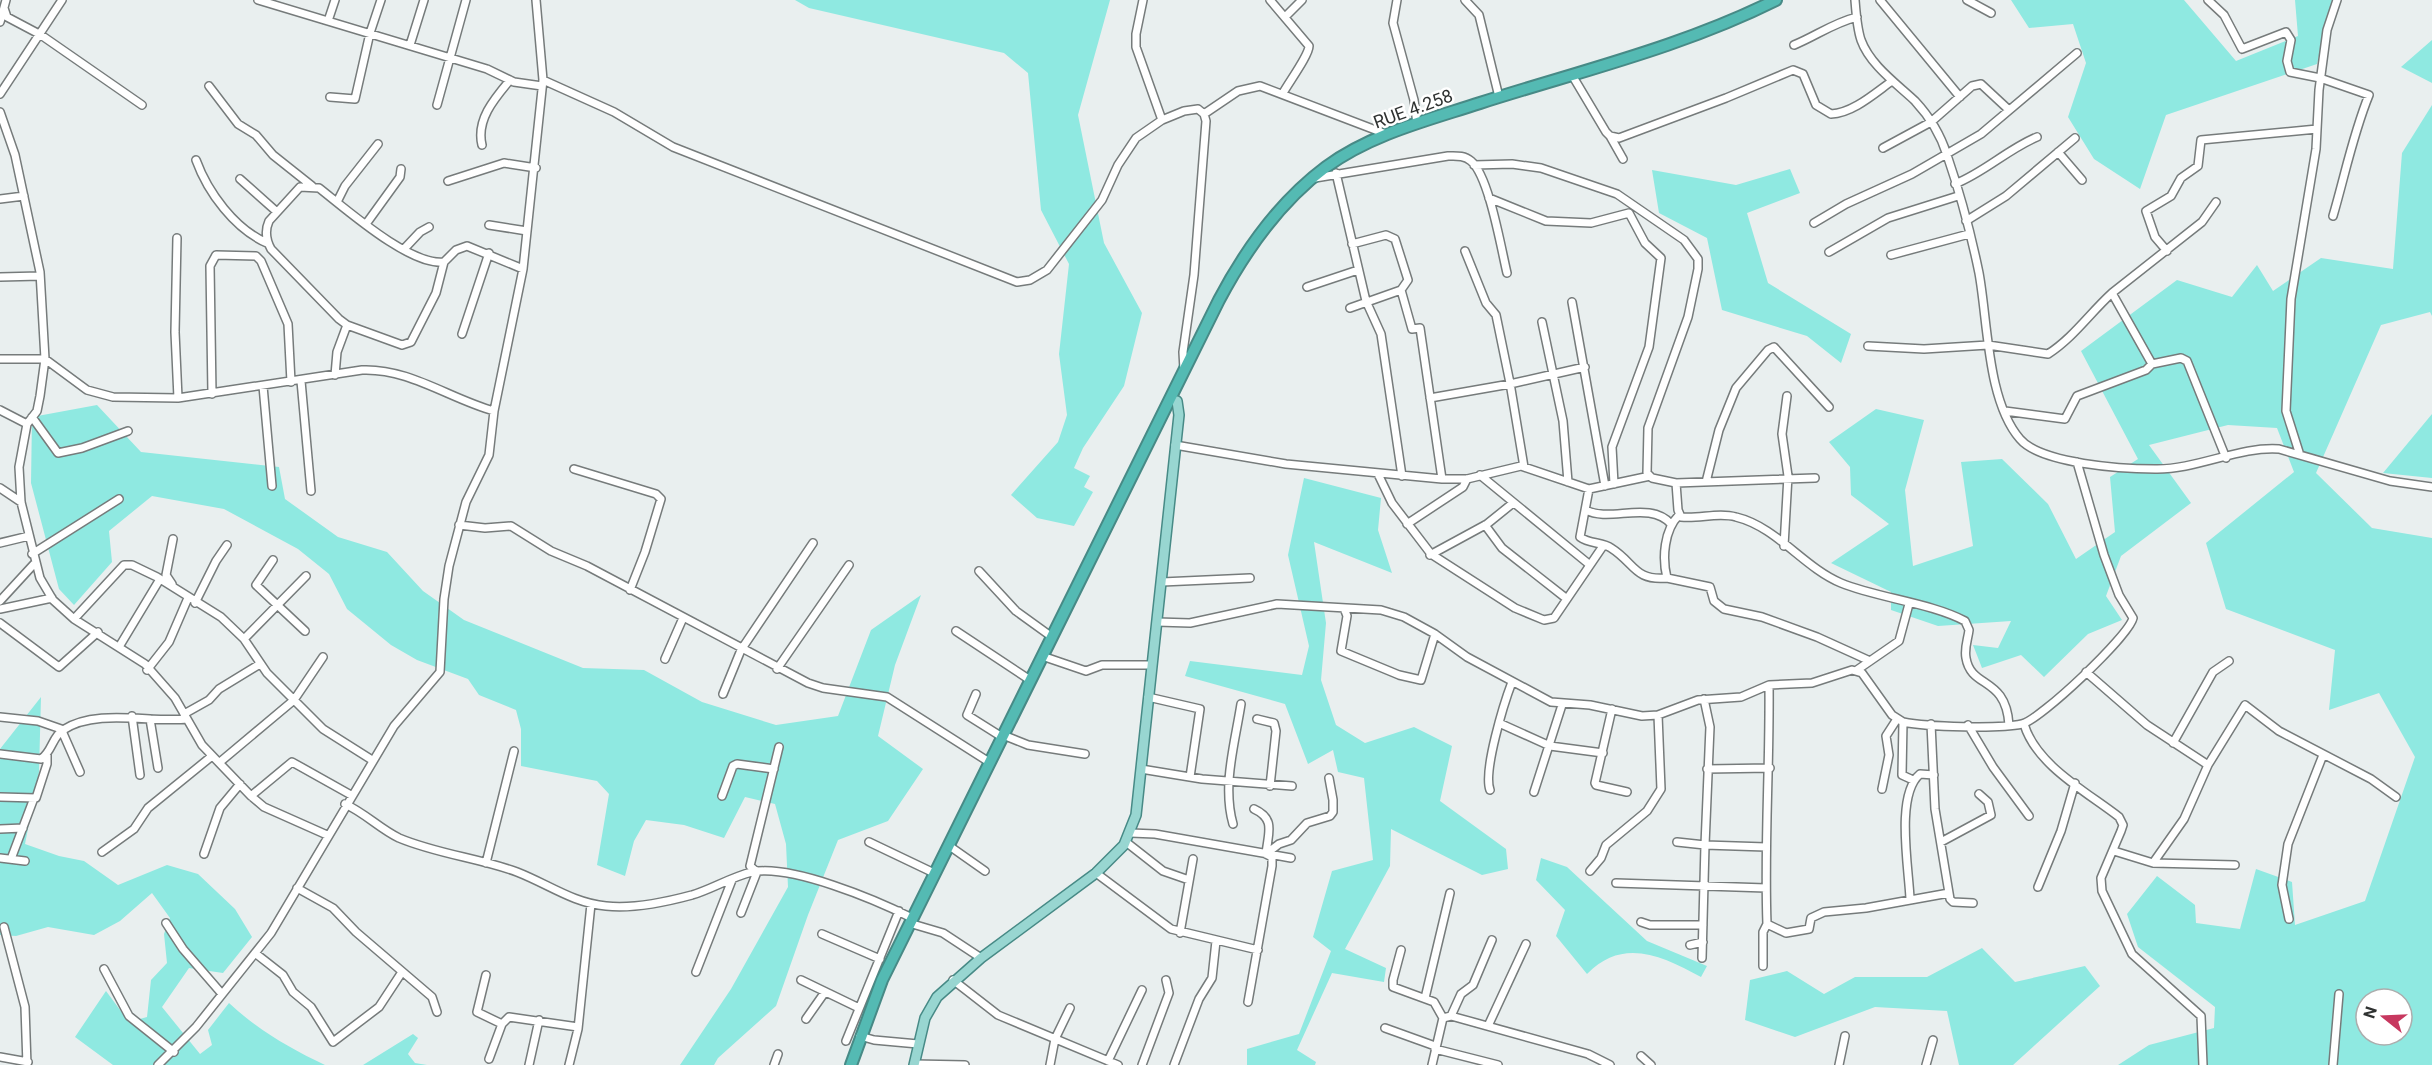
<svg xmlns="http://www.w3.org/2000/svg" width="2432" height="1065" font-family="Roboto,sans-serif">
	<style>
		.green { fill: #8fe9e1; fill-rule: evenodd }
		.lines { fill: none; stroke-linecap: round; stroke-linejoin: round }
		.minor-casing { stroke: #767b7b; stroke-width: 10 }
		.major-casing { stroke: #478a86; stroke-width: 12 }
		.highway-casing { stroke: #478a86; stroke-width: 14 }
		.minor { stroke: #fff; stroke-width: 7 }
		.major { stroke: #98d6d1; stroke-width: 9 }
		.highway { stroke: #54bab3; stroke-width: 10 }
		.labels { text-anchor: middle; stroke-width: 5; stroke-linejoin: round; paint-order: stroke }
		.street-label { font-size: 18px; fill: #2f3231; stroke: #fff }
	</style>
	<rect width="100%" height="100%" fill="#e9efef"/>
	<path class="green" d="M795,0H1110L1078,115L1104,243L1142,313L1124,386L1083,448L1074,468L1090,476L1084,487L1093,492L1074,526L1037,518L1011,495L1058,442L1067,415L1059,354L1069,264L1041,210L1028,73L1004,53L809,8Z
		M2011,0H2184L2236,61L2298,36L2295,0H2332L2317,64L2166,115L2140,189L2094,159L2068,117L2086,63L2073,24L2029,28Z
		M2432,40V83L2401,67Z
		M2432,105V316L2430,312L2381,325L2316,473L2372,528L2432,538V1065H2118L2149,1045L2214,1028L2215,1007L2138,947L2127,914L2157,876L2195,905L2196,923L2240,929L2256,869L2292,882L2295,925L2365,901L2415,757L2379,693L2329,710L2335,650L2226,609L2206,543L2294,472L2277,428L2228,425L2149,445L2191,503L2121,556L2106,596L2122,620L2088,634L2044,677L2021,655L1982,668L1973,645L1998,648L2011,621L1938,626L1891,610V592L1831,563L1889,524L1851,495L1850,467L1829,442L1876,409L1924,420L1905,490L1913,566L1973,546L1961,462L2002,459L2048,504L2076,559L2115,532L2110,477L2138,459L2081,351L2177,280L2232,297L2257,265L2273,291L2321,258L2393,269L2402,153ZM2366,999H2402V1035H2366Z
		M1790,169L1800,193L1747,213L1768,283L1851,334L1841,363L1807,336L1722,310L1707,238L1659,213L1652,170L1736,185Z
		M97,405L141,452L279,467L285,499L338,537L387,552L423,591L464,620L583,668L644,670L702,702L776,725L838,716L871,630L921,595L895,665L878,736L923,769L888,821L838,840L808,915L776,1006L718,1058L714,1065H680L731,989L788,887L786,844L775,804L745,797L724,838L684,825L646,820L634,841L625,876L597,865L609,794L597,781L521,766V729L516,710L479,695L468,679L417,660L391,645L347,609L329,574L298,549L224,509L152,496L109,531L112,562L74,605L59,589L31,483L32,417Z
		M2432,414V478L2383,473Z
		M1304,478L1381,498L1378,530L1392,573L1314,542L1326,623L1321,680L1336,725L1365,743L1414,727L1452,746L1440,801L1506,849L1508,869L1482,875L1391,829L1390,866L1345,949L1386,968L1384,982L1332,973L1297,1050L1316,1062L1315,1065H1247V1049L1299,1034L1331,951L1313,937L1332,871L1373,860L1364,778L1338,772L1333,750L1308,764L1285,704L1185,676L1190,661L1302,675L1309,646L1288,555Z
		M41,697L39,772L25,844L59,856L84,861L118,885L167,865L198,874L235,909L252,937L223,973L189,968L162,1007L200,1054L212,1045L208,1030L229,1003C258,1030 289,1048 325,1065H113L75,1037L106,991L129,1022L147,1017L151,980L167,963L164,934L170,918L152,893L120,921L94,935L48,927L16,936L0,935V749Z
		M1541,858L1567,867L1647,941L1707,966L1701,977C1662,956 1623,937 1587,974L1556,936L1565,910L1536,880Z
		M1982,948L2015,982L2085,966L2100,986L2013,1065H1959L1947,1011L1875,1007L1795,1037L1745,1020L1750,980L1787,971L1824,994L1855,977H1927Z
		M413,1034L418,1038L408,1054L415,1063L427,1065H363Z"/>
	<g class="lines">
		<g class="minor-casing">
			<path id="minor" d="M258,0L487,69L514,82L542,86
				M1143,0L1136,34V47L1162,120
				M1270,0L1309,46C1309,55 1289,82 1283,93
				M1397,0L1393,23L1414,100L1417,124
				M1465,0L1479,15L1499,97
				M1855,0C1856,13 1857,28 1861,40C1870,65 1897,84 1915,101C1929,116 1941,136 1947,155C1960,193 1971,234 1979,273C1988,322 1987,401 2020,439C2041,464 2123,469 2155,469C2196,470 2240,446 2279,449L2390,481L2432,487
				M1880,0L1960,97
				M1967,0L1991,13
				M2208,0L2224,15L2242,49L2286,32L2291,40L2287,61L2290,72L2320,78L2369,95C2353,134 2345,175 2333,216
				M4,8L7,17L41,35L142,105
				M1285,17L1302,0
				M328,21L335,0
				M0,22L6,0
				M410,45L424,0
				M1794,45C1816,36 1833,23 1857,17
				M1572,75L1606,132L1610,136L1619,138L1726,98L1793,70L1803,74L1816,105L1831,114C1853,113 1875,93 1892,81
				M543,80L614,112L673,147L1017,282L1030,280L1047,270L1102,200L1118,165L1136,138L1162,120L1184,111L1198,109L1204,114L1206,121L1194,275L1183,352L1184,370
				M209,86L238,124L256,135L273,155L312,186
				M0,94L62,0
				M330,97L355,99L370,33L381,0
				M437,105L466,0
				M0,112L15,155L40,272L45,359L40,396L37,411L27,424L19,467L21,502L40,578L53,600L74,619L145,664L175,698L202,745L251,796L264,807L327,835
				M1204,114L1238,91L1260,86L1386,134
				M1610,136L1623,159
				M482,145C476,120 494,99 510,80
				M1883,148L1931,122L1972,86L1981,84L2009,110
				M2058,152L2082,180
				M196,160C208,193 235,229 267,243
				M1474,165L1512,164L1541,168L1617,194L1684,240L1698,259V269L1688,317L1648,428L1647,473L1652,478L1676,483L1678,510L1681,517C1700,519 1718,512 1736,517C1777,527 1803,567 1841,583C1878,598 1931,603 1965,621L1969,630C1968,639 1964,648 1966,658C1971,689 2006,676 2009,725
				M1336,173L1366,301L1381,334L1402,476
				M1315,178L1448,156C1456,156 1464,155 1471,161C1489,176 1501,248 1507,273
				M240,179L277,212
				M448,181L504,163L536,168
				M1955,184C1985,172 2008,149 2037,137
				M1489,198L1546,221L1591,223L1629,213L1645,243L1661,258L1649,347L1612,447L1614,484
				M0,199L24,196
				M337,202L345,186L378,144
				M2216,202L2202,222L2112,293L2152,364L2181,358L2187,361L2226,458
				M1966,221L2006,196L2075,138
				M1814,223L1846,204L1912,174L1981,134L2077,53
				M366,224L400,177L401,169
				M489,225L527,231
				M177,238L175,332L178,398
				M404,249L420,232L429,227
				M1465,251L1486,303L1496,315L1510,383L1524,467
				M2167,251L2155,237L2146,211L2171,196L2181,178L2198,166L2201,140L2317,129
				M1829,252L1888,218L1958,196
				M1891,255L1969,234
				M444,262L436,293L411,342L402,345L347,325L339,319L271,249C266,240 265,230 269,221L300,187L319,188C346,209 410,266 444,262L456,250L467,246L523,269
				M0,277L40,276
				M1307,287L1358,270
				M1401,290L1412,329L1420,328L1442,479
				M1572,302L1605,486
				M1350,308L1401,290L1408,280L1395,239L1386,235L1352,244
				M1542,322L1563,421L1568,482
				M462,334L489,253
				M1868,346L1924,349L1988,345L2048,354C2073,338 2090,313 2112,293
				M0,359H45L87,390L113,397L178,398L362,370C409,368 450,399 494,411
				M335,375L337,352L347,325
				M301,381L311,491
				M263,386L272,486
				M212,394L210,266L216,255L256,256L261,261L288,324L291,382
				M1430,398L1510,384L1585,367
				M0,410L27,424
				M2005,411L2065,419L2077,396L2146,370L2152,364
				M32,417L58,453L82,448L128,431
				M1175,445L1286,464L1442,479H1467L1521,466L1589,489L1650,476
				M2299,452L2286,411L2291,299L2316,149L2319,90L2327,30L2337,0
				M574,469L656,494L661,499L645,552L630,590
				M1378,474L1392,503L1431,554L1515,608L1544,620L1554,618L1603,546
				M1480,475L1590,565
				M1706,482L1719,430L1736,388L1768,350L1774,347L1829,407
				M1676,483L1815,478
				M0,488L21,502
				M1589,489L1580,537C1589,544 1603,542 1611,548C1635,563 1634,581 1667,578
				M1586,510C1609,523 1650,500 1671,524
				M1679,515C1664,530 1662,558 1667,578L1710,587L1714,601L1724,609L1762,617L1817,637L1870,661
				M1407,524L1463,487L1467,479
				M459,525L485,528L511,526L551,551L587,566L808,683L823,688L887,697L989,762
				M1485,525L1502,548L1567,599
				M0,543L29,536
				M1784,546L1788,476L1782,434L1787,396
				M32,554L119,499
				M1430,555L1487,524L1513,503
				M273,560L256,585L305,631
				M979,571L1016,611L1052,637
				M1162,582L1250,578
				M172,584L166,575L173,539
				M0,601L34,564
				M195,603L216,561L227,545
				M1344,608L1347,616L1341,651L1399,675L1421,680L1435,634
				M0,609L52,598
				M74,619L124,565H132L157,577L221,617L244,639L267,673L323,729L372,760
				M1157,622L1190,623L1277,604L1381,610L1404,617L1435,634L1467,657L1551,702L1590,705L1642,716L1658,715L1698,700L1741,697L1769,685L1812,683L1852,670L1862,673L1892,715L1903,722C1928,727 1999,729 2022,724C2040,720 2129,636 2133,618L2119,595L2104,555L2077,462
				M0,623L59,667L98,632
				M956,631L1030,680
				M244,639L306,576
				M119,647L160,579
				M1042,656L1086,671L1102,665H1152
				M665,659L683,618
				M777,669L849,565
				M147,670L169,642L188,598
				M1857,670L1899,641L1909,604
				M2086,672L2147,725L2208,765
				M723,694L741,650L813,543
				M976,694L967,715L1002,737
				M1148,697L1200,709L1190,777
				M1612,709L1595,783L1596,785L1627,792
				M184,714L209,700L219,689L260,664
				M132,716L140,775
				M0,717L38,721L64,730
				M150,719L158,768
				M1257,719L1274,723L1276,731L1270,786
				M1903,722L1902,775L1913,780
				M1499,723L1550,746L1603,753
				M1931,724L1935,809L1950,899L1953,902L1973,903
				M2024,724C2036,765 2087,792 2119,817L2123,825L2121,831L2101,878L2102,891L2132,954L2201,1016L2203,1065
				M1968,725L1993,767L2029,816
				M62,731L80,772
				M1003,735L1028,745L1085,754
				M2173,743L2213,672L2229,661
				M0,754L41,759C52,752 52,737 63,730C96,708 151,723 187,719
				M220,762L294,700L323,657
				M1141,769L1202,779L1292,786
				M1707,769L1770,768
				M1882,789L1889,755L1886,736L1897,719
				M1490,790C1483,771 1504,703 1512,682
				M1534,792L1562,705
				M251,796L292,762L351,795
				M722,796L733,766L737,764L774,769
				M0,797L36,798L47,764V755
				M345,804C365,813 380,829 399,838C437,854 479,858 517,872C548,884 573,903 606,906C632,909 666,902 692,895C712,889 731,877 752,872C791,864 876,900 912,918
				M1233,824C1222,785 1235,743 1241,704
				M0,829L23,828
				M1131,833L1155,834L1291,858
				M869,842L934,873
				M1126,842L1163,871L1189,880
				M1677,842L1705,845L1710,727L1704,699
				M1941,842L1991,815L1988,802L1979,794
				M948,845L985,871
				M2114,851L2153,863L2235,865
				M102,852L134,829L148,808L212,756
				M204,854L220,808L240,784
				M1266,854L1279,844L1291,840L1307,823L1330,816L1333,812V800L1329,778
				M0,858L25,861
				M11,859L34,798
				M486,863L514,751
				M2153,863L2184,819L2208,765L2245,705L2279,731L2371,779L2396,797
				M1590,871L1601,858L1606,845L1647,811L1661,789L1658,715
				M1096,873L1171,929L1258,950
				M1616,883L1766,888
				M2038,887L2061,831L2075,783
				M297,888L333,908L356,932L432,997L437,1012
				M1910,899C1909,869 1895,795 1920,774L1934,775
				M741,913L757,872L750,866L779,747
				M2289,919L2282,885L2288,844L2323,755
				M1641,922L1650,925H1703
				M166,923L183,949L222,994
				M909,923L943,933L981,958
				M1767,924L1786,933L1809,929L1811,918L1824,912L1866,908L1949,893
				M4,927L25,1007L27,1065
				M1180,933L1193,859
				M822,934L880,959
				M1690,945L1703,942
				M1401,950L1393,980V987L1434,1002L1443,1018L1432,1065
				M255,953L283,975L293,992L311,1007L333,1042L379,1007L402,972
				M1702,958L1705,845L1766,847
				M1763,966V932L1767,924C1764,844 1770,765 1769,685
				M104,969L129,1016L174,1052
				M696,972L732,880
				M486,975L477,1012L502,1024
				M801,980L859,1008
				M953,980L998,1015L1118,1065
				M1425,998L1450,893
				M1248,1002L1272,866V857L1266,854C1268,833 1276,819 1254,809
				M1451,1016L1461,994L1473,985L1492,940
				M1443,1018L1451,1016L1588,1054L1610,1065
				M806,1019L825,992
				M1488,1026L1526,944
				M1385,1028L1435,1046
				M860,1036L874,1040L918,1044
				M846,1041L899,911
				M1435,1049L1498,1065
				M1641,1056L1651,1065
				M0,1057L28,1062
				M489,1059L502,1024L509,1017L578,1027
				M1108,1061L1142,990
				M914,1064L965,1065
				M158,1065L196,1027L271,933L394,726L440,672L444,599L449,566L466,502L489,455L494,411L523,269L543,80L536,0
				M529,1065L539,1020
				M569,1065L578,1029L591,904
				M774,1065L778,1054
				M1050,1065L1055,1039L1070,1008
				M1142,1065L1169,993L1166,980
				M1174,1065L1199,999L1212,978L1216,941
				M1839,1065L1845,1036
				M1926,1065L1933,1040
				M2333,1065L2339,994"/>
		</g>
		<g class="major-casing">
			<path id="major" d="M914,1065L925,1018L937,997L981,958L1096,873L1124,845L1136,815L1179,415L1177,401"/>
		</g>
		<g class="highway-casing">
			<path id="highway" d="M851,1065L882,980L1219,300C1246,249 1279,202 1326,167C1371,134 1428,120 1480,103C1580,71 1682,47 1776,0"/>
		</g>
		<use href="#minor" class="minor"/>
		<use href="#major" class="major"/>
		<use href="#highway" class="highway"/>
	</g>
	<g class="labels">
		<g class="street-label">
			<text transform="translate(1413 109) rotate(-20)" y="6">RUE 4.258</text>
		</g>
	</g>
	<g transform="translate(2384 1017) rotate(288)"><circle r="28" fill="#ffffff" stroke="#acadad" stroke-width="1.5"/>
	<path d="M0-4.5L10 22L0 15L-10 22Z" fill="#c7385f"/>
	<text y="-9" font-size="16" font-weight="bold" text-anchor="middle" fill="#2f3231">N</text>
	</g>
</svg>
